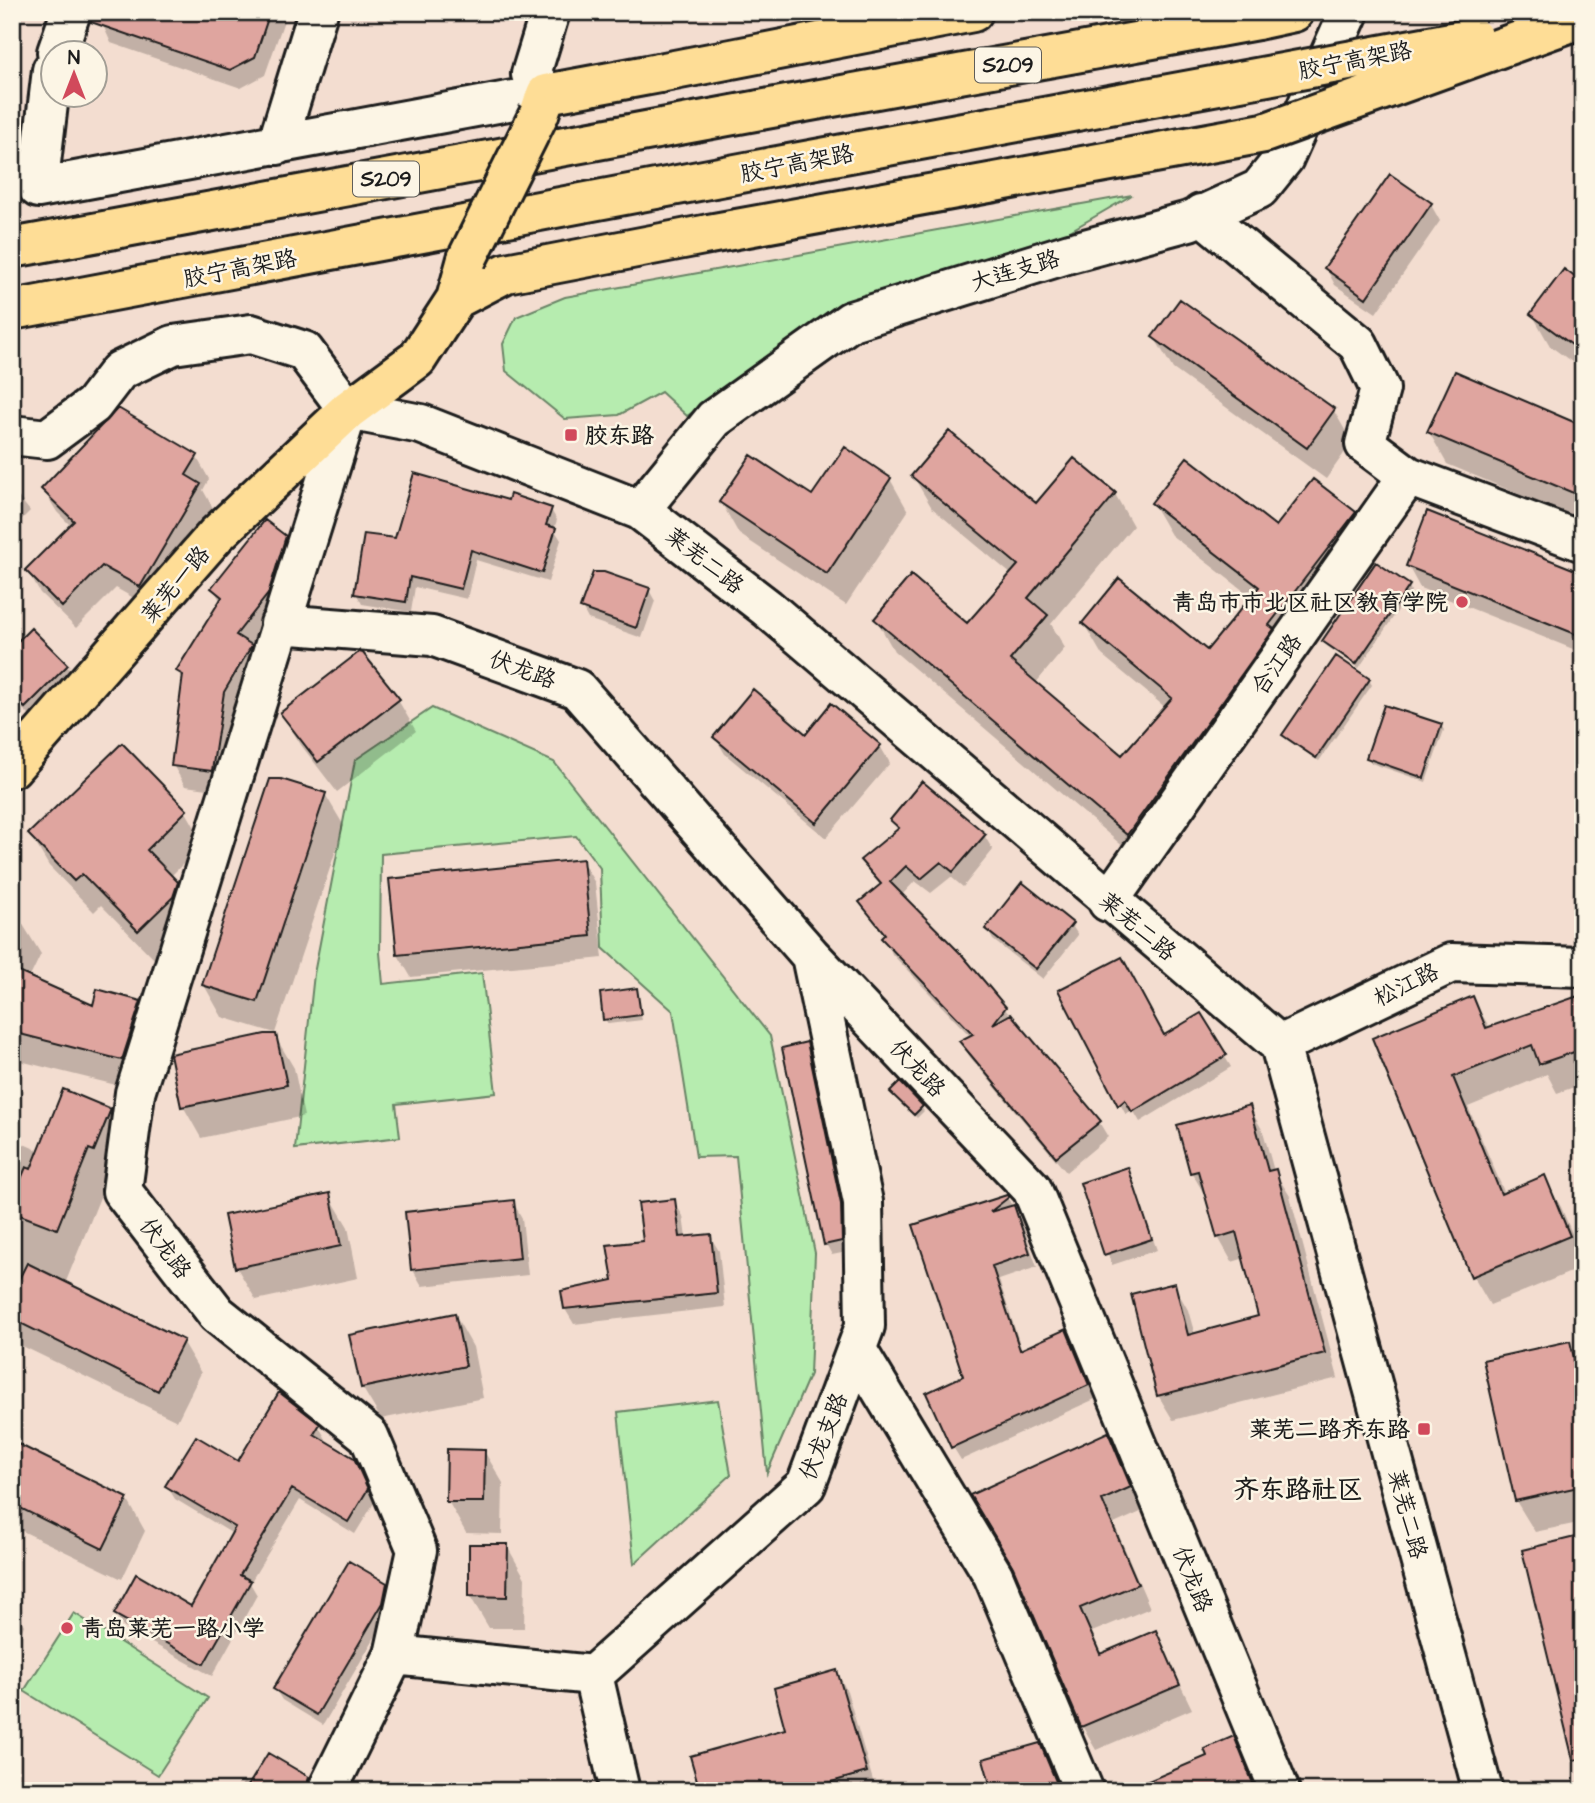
<svg xmlns="http://www.w3.org/2000/svg" width="1595" height="1803" font-family="'Architects Daughter','LXGW WenKai TC',sans-serif">
	<style>
		.green { fill: #b6ecaf; stroke: #698466; stroke-width: 2 }
		.shadow { fill: #0003 }
		.building { fill: #dfa59f; stroke: #1c1c1c; stroke-width: 2 }
		.lines { fill: none; stroke-linecap: round; stroke-linejoin: round }
		.minor-casing { stroke: #1c1c1c; stroke-width: 44 }
		.major-casing { stroke: #1c1c1c; stroke-width: 44 }
		.highway-casing { stroke: #1c1c1c; stroke-width: 44 }
		.minor { stroke: #fcf5e5; stroke-width: 38 }
		.major { stroke: #fedd96; stroke-width: 38 }
		.highway { stroke: #fedd96; stroke-width: 38 }
		.major-bridge-casing { stroke: #1c1c1c; stroke-width: 44; stroke-linecap: butt }
		.highway-bridge-casing { stroke: #1c1c1c; stroke-width: 44; stroke-linecap: butt }
		.major-bridge { stroke: #fedd96; stroke-width: 38 }
		.highway-bridge { stroke: #fedd96; stroke-width: 38 }
		.poi-dot { fill: #d1495b; stroke: #fcf5e5; stroke-width: 2.5 }
		.labels { text-anchor: middle; stroke-width: 5; stroke-linejoin: round; paint-order: stroke }
		.shield { fill: #fcf5e5; stroke: #5f5d58; stroke-width: 2 }
		.shield-label { font-size: 21px; font-weight: bold; fill: #1c1c1c }
		.street-label { font-size: 23px; fill: #1c1c1c; stroke: #fcf5e5 }
		.poi-label { font-size: 23px; font-weight: bold; fill: #1c1c1c; stroke: #fcf5e5; text-anchor: start }
		.quarter-label { font-size: 26px; font-weight: bold; fill: #1c1c1c; stroke: #fcf5e5 }
	</style>
	<rect width="100%" height="100%" fill="#f3ddd0"/>
	<filter id="ink" filterUnits="userSpaceOnUse"><feTurbulence type="fractalNoise" baseFrequency=".0143" numOctaves="2"/><feDisplacementMap in="SourceGraphic" scale="14" xChannelSelector="R" yChannelSelector="G"/><feConvolveMatrix kernelMatrix="1 2 1 2 8 2 1 2 1" color-interpolation-filters="sRGB"/></filter>
	<g filter="url(#ink)">
		<path class="green" d="M1132,195L1044,246L840,311L687,416L661,392L619,415L565,419L506,371L503,344L516,317L565,297Z
			M432,708L554,762L770,1036L815,1253L810,1374L767,1473L736,1156L696,1157L673,1011L603,948L600,868L576,836L381,854L380,953L383,984L482,973L496,1093L396,1104L400,1137L295,1149L314,974L355,760Z
			M718,1400L731,1475L634,1564L618,1412Z
			M74,1613L208,1698L158,1775L24,1691Z"/>
		<path class="shadow" d="M97,12H287L265,75L241,88L111,43Z
			M1431,205L1440,221L1376,313L1335,285L1326,268Z
			M1583,285V370L1550,346L1532,314Z
			M1154,337L1334,411L1352,442L1326,479L1173,369Z
			M1583,428V521L1447,464L1429,432Z
			M196,456L209,479L203,490L213,508L153,609L116,588L76,628L40,593L27,570L71,526L57,512L43,489Z
			M913,476L1036,506L1115,494L1133,526L1051,624L1065,648L1035,684L1123,758L1166,708L1102,655L1084,624L1207,653L1253,598L1171,535L1153,504L1277,528L1355,513L1373,545L1146,866L894,651L876,619L968,626L1012,575L932,508Z
			M890,479L908,511L846,605L739,534L721,502L813,498Z
			M12,489L30,511L12,529Z
			M509,502L551,510L557,520L554,529L561,540L548,582L476,560L467,599L415,587L411,612L362,604L356,593L397,540Z
			M284,537L296,558L278,615L252,648L262,666L223,791L185,786L173,765L184,682L178,671L221,602L213,588Z
			M1408,566L1583,575V653L1420,588Z
			M1409,586L1411,591L1359,668L1327,646L1324,641Z
			M649,590L655,601L642,638L588,619L582,608Z
			M12,650L67,666L73,677L32,718L12,698Z
			M1369,680L1372,685L1319,761L1287,740L1284,735Z
			M398,700L416,731L337,792L301,745L282,714Z
			M1441,725L1444,730L1426,782L1371,763L1368,758Z
			M806,736L880,746L890,763L826,838L725,754L715,737Z
			M122,745L186,812L204,843L170,877L195,915L157,962L101,905L94,912L49,866L30,834Z
			M325,794L344,826L275,1033L222,1017L204,985Z
			M892,820L984,835L993,850L963,887L951,877L931,893L915,881L901,896L1004,1008L1099,1122L1108,1137L1066,1172L970,1057L961,1042L971,1037L892,954L885,936L861,903L881,886L863,860L898,831Z
			M582,861L595,883L603,958L411,977L398,955Z
			M12,918L22,923L41,954L29,979L94,1008L140,1003L158,1035L140,1091L12,1059Z
			M1071,924L1078,935L1043,979L993,940L987,929Z
			M636,990L642,1020L608,1024L605,1019Z
			M1060,991L1163,1038L1200,1015L1231,1067L1140,1122L1133,1110L1126,1115Z
			M1472,998L1490,1028L1577,998L1583,1008V1084L1557,1093L1547,1074L1468,1107L1505,1194L1544,1178L1561,1207L1583,1259V1267L1490,1305L1473,1276L1374,1039Z
			M275,1036L294,1068L304,1116L201,1138L183,1106Z
			M806,1044L812,1055L846,1217L847,1252L832,1255L826,1244Z
			M892,1092L921,1107L924,1111L917,1118Z
			M1249,1107L1263,1131L1274,1171L1290,1196L1338,1378L1173,1420L1158,1395L1174,1285L1188,1310L1195,1335L1260,1318L1245,1258L1232,1262L1218,1237L1206,1197L1192,1173L1179,1126Z
			M110,1110L128,1142L107,1180L65,1284L182,1341L201,1373L177,1421L12,1341V1139L40,1151Z
			M1128,1170L1157,1250L1112,1265L1083,1184Z
			M329,1195L348,1227L358,1278L256,1300L237,1268L226,1217Z
			M1007,1197L1021,1220L1037,1267L999,1280L1022,1351L1065,1331L1095,1399L961,1460L953,1447L965,1377L915,1227Z
			M674,1201L683,1216L686,1238L710,1236L719,1251L725,1307L574,1324L565,1309L615,1282Z
			M513,1202L522,1218L528,1275L422,1286L413,1270Z
			M455,1315L473,1347L483,1398L381,1419L362,1387Z
			M1569,1343L1583,1366V1522L1535,1532L1516,1501Z
			M318,1425L326,1439L324,1442L353,1459L374,1503L355,1534L300,1500L250,1583L257,1595L212,1676L123,1627L116,1614L192,1608L233,1534L175,1499L167,1486L238,1464Z
			M1108,1434L1121,1457L1143,1511L1114,1524L1150,1608L1092,1632L1102,1655L1155,1632L1192,1709L1096,1750L1082,1726L1016,1569Z
			M12,1443L127,1499L145,1531L122,1579L12,1526Z
			M484,1451L503,1483L502,1534L466,1533L448,1501Z
			M507,1546L525,1578L524,1628H489L470,1596Z
			M386,1585L392,1596L388,1615L323,1725L282,1700L275,1689Z
			M12,1608L24,1625L12,1657Z
			M837,1672L847,1691L876,1791H702L788,1730Z
			M1233,1738L1258,1791H1128L1209,1757Z
			M1039,1746L1060,1791H994Z
			M308,1779L315,1791H238L244,1781L251,1785Z"/>
		<path class="building" d="M92,12H270L255,57L230,70L91,22Z
			M1390,174L1432,203L1366,298L1324,268Z
			M1564,269L1583,283V353L1530,314Z
			M1180,299L1335,409L1307,448L1152,337Z
			M1455,371L1583,426V497L1427,432Z
			M118,408L198,455L186,475L201,484L140,587L102,566L62,607L25,570L74,521L41,489Z
			M949,431L1036,503L1074,458L1116,493L1028,598L1048,615L1010,660L1122,755L1172,698L1082,623L1119,578L1207,650L1259,587L1151,503L1187,457L1276,526L1313,479L1356,512L1269,625L1274,629L1127,835L874,619L911,575L967,623L1018,565L911,476Z
			M845,447L891,478L827,574L719,502L751,455L812,495Z
			M414,473L508,500L510,494L552,508L546,525L556,528L542,573L471,550L461,589L410,577L406,602L354,594L364,534L395,538Z
			M1427,511L1583,573V637L1406,566Z
			M265,520L286,536L268,594L236,635L252,645L224,692L212,771L171,766L183,675L176,671L222,597L211,588Z
			M1376,562L1410,585L1356,664L1322,641Z
			M593,572H604L650,588L636,628L580,608Z
			M31,628L68,665L25,708L12,696V647Z
			M359,652L363,653L400,699L318,762L280,713Z
			M1336,656L1370,679L1316,758L1282,735Z
			M753,689L806,734L831,703L881,745L816,823L713,737Z
			M1384,705L1442,724L1424,778L1366,758Z
			M122,743L187,810L147,850L178,882L173,897L138,931L82,874L74,881L28,834Z
			M270,779H281L326,793L257,1002L202,985Z
			M922,781L986,834L953,872L941,862L921,879L906,866L890,882L963,956L1006,1007L993,1024L1011,1014L1101,1121L1056,1157L959,1041L973,1034L881,938L885,934L859,902L881,884L860,860L899,828L890,820Z
			M583,859L591,936L397,955L389,879Z
			M1022,882L1073,923L1036,969L985,929Z
			M1122,957L1164,1035L1201,1013L1227,1055L1132,1112L1125,1100L1118,1106L1058,990Z
			M12,969L93,1005L97,989L141,1001L122,1060L12,1032Z
			M637,988L641,1015L603,1020L600,993Z
			M1473,996L1486,1028L1578,996L1583,1011V1049L1539,1064L1532,1045L1453,1077L1501,1194L1545,1175L1570,1236L1471,1277L1372,1038Z
			M265,1034H276L287,1085L181,1107L170,1054Z
			M807,1042L841,1204L842,1241L824,1245L782,1048Z
			M900,1082L923,1106L914,1115L890,1092Z
			M63,1089L111,1109L94,1151L89,1149L57,1229L12,1212V1200L26,1167L31,1169Z
			M1250,1105L1268,1171L1276,1169L1325,1353L1157,1396L1131,1294L1175,1283L1188,1335L1258,1316L1236,1232L1217,1238L1198,1171L1190,1173L1177,1125Z
			M1128,1167L1152,1239L1104,1255L1080,1183Z
			M330,1193L341,1246L235,1268L224,1215Z
			M1007,1195L1009,1197L990,1212L1014,1205L1030,1253L992,1266L1020,1350L1066,1329L1089,1385L951,1448L926,1393L963,1376L913,1225Z
			M675,1199L680,1237L711,1234L717,1293L564,1309L561,1291L613,1280L607,1245L643,1241L638,1203Z
			M514,1200L520,1258L411,1270L405,1212Z
			M27,1263L184,1340L158,1391L12,1319V1293Z
			M455,1313L466,1366L361,1388L349,1335Z
			M1570,1341L1583,1396V1486L1515,1501L1483,1360Z
			M279,1392L320,1424L314,1434L354,1458L368,1489L348,1522L292,1489L240,1575L251,1581L204,1664L114,1614L136,1574L191,1606L235,1527L165,1486L196,1436L238,1461Z
			M1108,1432L1131,1487L1102,1500L1138,1584L1080,1608L1100,1654L1156,1630L1180,1685L1081,1727L1013,1567L970,1495Z
			M12,1441L128,1498L103,1549L12,1504Z
			M447,1449L485,1450L484,1502H446Z
			M1583,1535V1759L1573,1760L1522,1550Z
			M469,1544H508L507,1597L469,1596Z
			M349,1561L387,1583L383,1603L317,1715L273,1689Z
			M837,1670L867,1772L799,1791H700L690,1756L785,1729L774,1688Z
			M1234,1736L1256,1791H1125L1207,1756L1204,1749Z
			M1040,1743L1060,1791H992L983,1759Z
			M268,1753L309,1777L305,1791H245Z"/>
		<g class="lines">
			<g class="minor-casing">
				<path id="minor" d="M57,52L71,12
					M52,70L38,188L546,94L531,74L550,12
					M277,145L318,12
					M1201,214L1358,344L1380,389L1365,444L1408,476
					M348,410L421,424L640,510L767,608L1280,1045L1483,1791
					M12,435L47,439L93,405L119,371L173,345L251,334L304,351L348,410
					M640,510L714,419L851,321L1070,253L1189,221L1259,189L1284,158L1349,12
					M280,624L432,636L577,689L811,956L1032,1189L1280,1791
					M1108,902L1408,476L1583,542
					M1280,1045L1451,963L1583,967
					M857,1350L993,1575L1084,1791
					M394,1655L593,1675L806,1485L865,1326L863,1202L811,956
					M593,1675L620,1791
					M327,1791L394,1655L417,1550L369,1436L217,1314L122,1191L135,1093L348,410"/>
			</g>
			<g class="major-casing">
				<path id="major" d="M539,114L546,94L659,73
					M456,299L506,273L709,234
					M12,768L216,535L348,410L417,359L456,299L467,259"/>
			</g>
			<g class="highway-casing">
				<path id="highway" d="M1257,20L1294,12
					M659,73L973,12
					M12,248L760,110
					M12,310L773,167"/>
			</g>
			<use href="#minor" class="minor"/>
			<use href="#major" class="major"/>
			<use href="#highway" class="highway"/>
			<g class="major-bridge-casing">
				<path id="major-bridge" d="M467,259L539,114"/>
			</g>
			<g class="highway-bridge-casing">
				<path id="highway-bridge" d="M760,110L1257,20
					M773,167L1473,38
					M709,234L1264,133L1583,18"/>
			</g>
			<use href="#major-bridge" class="major-bridge"/>
			<use href="#highway-bridge" class="highway-bridge"/>
		</g>
	</g>
	<g class="poi-dot">
		<rect x="564" y="428" width="14" height="14" rx="3.5"/>
		<circle cx="1462" cy="602" r="7"/>
		<rect x="1417" y="1422" width="14" height="14" rx="3.5"/>
		<circle cx="67" cy="1628" r="7"/>
	</g>
	<g class="labels">
		<g class="shield">
			<rect x="975" y="47.5" width="66" height="35" rx="5"/>
			<rect x="353" y="161.5" width="66" height="35" rx="5"/>
		</g>
		<g class="shield-label">
			<text x="1008" y="72">S209</text>
			<text x="386" y="186">S209</text>
		</g>
		<g class="street-label">
			<text transform="translate(1355 60) rotate(-11)" y="8">胶宁高架路</text>
			<text transform="translate(797 163) rotate(-11)" y="8">胶宁高架路</text>
			<text transform="translate(240 268) rotate(-11)" y="8">胶宁高架路</text>
			<text transform="translate(1015 270) rotate(-17)" y="8">大连支路</text>
			<text transform="translate(705 560) rotate(38)" y="8">莱芜二路</text>
			<text transform="translate(175 584) rotate(-50)" y="8">莱芜一路</text>
			<text transform="translate(1276 664) rotate(-55)" y="8">合江路</text>
			<text transform="translate(523 669) rotate(20)" y="8">伏龙路</text>
			<text transform="translate(1138 926) rotate(40)" y="8">莱芜二路</text>
			<text transform="translate(1406 984) rotate(-26)" y="8">松江路</text>
			<text transform="translate(918 1068) rotate(47)" y="8">伏龙路</text>
			<text transform="translate(166 1248) rotate(53)" y="8">伏龙路</text>
			<text transform="translate(823 1436) rotate(-68)" y="8">伏龙支路</text>
			<text transform="translate(1408 1514) rotate(75)" y="8">莱芜二路</text>
			<text transform="translate(1193 1579) rotate(68)" y="8">伏龙路</text>
		</g>
		<g class="poi-label">
			<text x="585" y="443">胶东路</text>
			<text x="1448" y="610" text-anchor="end">青岛市市北区社区教育学院</text>
			<text x="1410" y="1437" text-anchor="end">莱芜二路齐东路</text>
			<text x="81" y="1636">青岛莱芜一路小学</text>
		</g>
		<g class="quarter-label">
			<text x="1298" y="1498">齐东路社区</text>
		</g>
	</g>
	<rect width="1595" height="1803" fill="none" stroke="#fcf5e5" stroke-width="42"/>
	<rect x="21" y="21" width="1553" height="1761" fill="none" stroke="#1c1c1c" stroke-width="2.5" filter="url(#ink)"/>
	<g transform="translate(74 74)"><circle r="33" fill="#fcf5e5" stroke="#a29e95" stroke-width="2"/>
	<path d="M0-5L12 26L0 18L-12 26Z" fill="#d1495b"/>
	<text y="-10" font-size="19" font-weight="bold" text-anchor="middle" fill="#1c1c1c">N</text>
	</g>
</svg>
